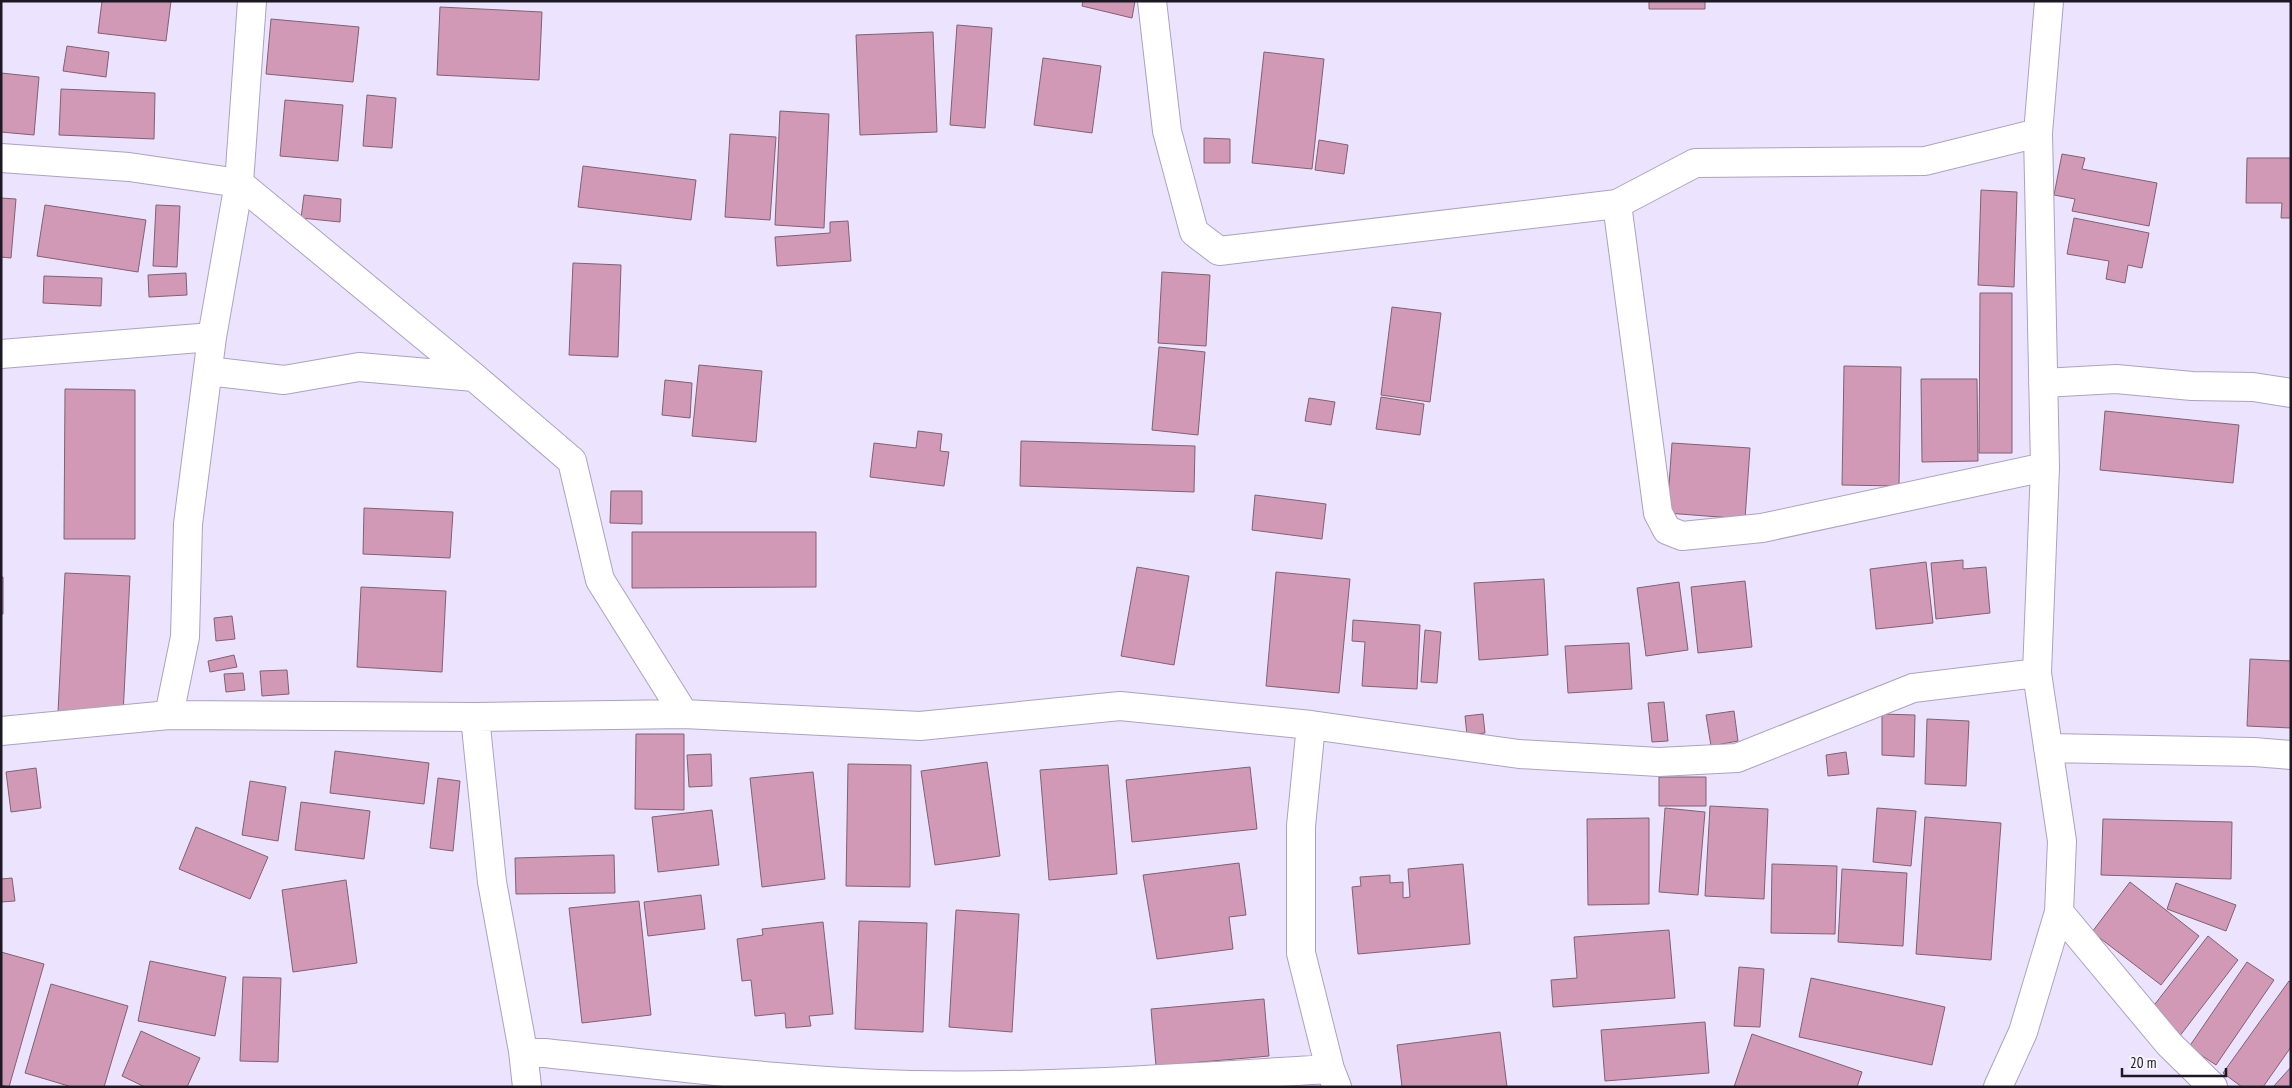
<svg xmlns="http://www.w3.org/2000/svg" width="2292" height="1088" font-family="'PT Sans Narrow',sans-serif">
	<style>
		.building { fill: #d199b5; stroke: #806170 }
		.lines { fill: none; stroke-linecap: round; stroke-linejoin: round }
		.minor-casing { stroke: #aba2c0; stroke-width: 30 }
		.minor { stroke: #fff; stroke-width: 28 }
	</style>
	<rect width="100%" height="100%" fill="#ece4fe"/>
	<path class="building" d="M102,1H171L166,41L98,33Z
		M1083,1H1135L1132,18L1082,6Z
		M1649,1H1705V9H1649Z
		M440,7L542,12L539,80L437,75Z
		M271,19L359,27L353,82L266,74Z
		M957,25L992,28L985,128L950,125Z
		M933,32L937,132L860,135L856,35Z
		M67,46L109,52L106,77L63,71Z
		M1264,52L1324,59L1312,169L1252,163Z
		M1043,58L1101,66L1092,133L1034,125Z
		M1,73L39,77L34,135L1,132Z
		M61,89L155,93L154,139L59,135Z
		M367,95L396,98L392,148L363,146Z
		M285,100L343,105L338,161L280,156Z
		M780,111L829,114L824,228L775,225Z
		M730,134L776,137L770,220L725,217Z
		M1204,138L1230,139V163H1204Z
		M1319,140L1348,145L1344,174L1315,170Z
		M2062,154L2085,158L2082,169L2157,183L2149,226L2072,211L2075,199L2054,195Z
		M2247,158H2291V218H2281L2282,203H2246Z
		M583,166L696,180L691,220L578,207Z
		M1981,190L2017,192L2014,287L1978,285Z
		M304,195L341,199L340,222L301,218Z
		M1,198L16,199L11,258L1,257Z
		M45,205L146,220L138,272L37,256Z
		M156,205L180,206L177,267L153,266Z
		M2074,218L2149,233L2142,268L2128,265L2125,283L2106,279L2109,261L2067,254Z
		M848,221L851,261L777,266L775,237L830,233V222Z
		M573,263L621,265L618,357L569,355Z
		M1162,272L1210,275L1206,346L1158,343Z
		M186,273L187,295L149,297L148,275Z
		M44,276L102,278L101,306L43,303Z
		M1980,293H2012V453H1979Z
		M1392,307L1441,313L1430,402L1381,395Z
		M1159,347L1205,352L1198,435L1152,430Z
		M699,365L762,371L756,442L692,436Z
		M1844,366L1901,367L1899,486L1842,485Z
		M1921,379H1977L1978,461L1922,462Z
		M665,380L692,383L690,418L662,415Z
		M65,389L135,390V539H64Z
		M1381,397L1424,404L1420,435L1376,429Z
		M1309,398L1335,402L1331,425L1305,421Z
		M2105,411L2239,425L2233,483L2100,470Z
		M918,431L942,434L940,451L949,452L944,486L870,477L874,443L916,448Z
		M1021,441L1195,446L1194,492L1020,486Z
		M1672,443L1750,448L1745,519L1667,513Z
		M611,491H642V524L610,523Z
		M1255,495L1326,504L1322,539L1252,530Z
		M364,508L453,512L450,558L363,554Z
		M632,532H816V587L632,588Z
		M1963,560V569L1986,567L1990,613L1936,619L1931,563Z
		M1926,562L1933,623L1876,629L1870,569Z
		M1137,567L1189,576L1174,665L1121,656Z
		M1276,572L1350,579L1339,693L1266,686Z
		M65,573L130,576L123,715L58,712Z
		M1,577H3V614H1Z
		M1544,579L1548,655L1479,660L1474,583Z
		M1745,581L1752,647L1698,653L1691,587Z
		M1679,582L1688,650L1646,656L1637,588Z
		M361,587L446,591L442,672L357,667Z
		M232,616L235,639L216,641L214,618Z
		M1353,620L1420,625L1417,689L1362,686L1365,642L1352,641Z
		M1425,630L1441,632L1437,683L1421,682Z
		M1629,643L1632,689L1568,693L1565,646Z
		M234,655L237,667L210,672L208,661Z
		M2250,659L2291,661V728L2247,726Z
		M287,670L289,694L262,696L260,671Z
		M243,673L245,690L226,692L224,674Z
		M1664,702L1668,741L1652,742L1648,703Z
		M1734,711L1738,741L1711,746L1706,715Z
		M1483,714L1485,733L1467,735L1465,716Z
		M1882,714L1915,715L1914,757L1882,755Z
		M1927,719L1969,721L1966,786L1925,784Z
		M636,734H684V810L635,809Z
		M335,751L429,763L424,804L330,793Z
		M1846,752L1849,774L1828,776L1826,755Z
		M711,754L712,786L689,787L687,755Z
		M987,762L1000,856L935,865L921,771Z
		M848,764L911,765L910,887L846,886Z
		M1108,765L1117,874L1049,880L1040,770Z
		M1250,767L1257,829L1132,842L1126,780Z
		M36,768L41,808L11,812L6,772Z
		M813,772L825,879L762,887L750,778Z
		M1659,777H1706V806H1659Z
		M438,778L460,781L453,851L430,848Z
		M250,781L286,787L278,841L242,835Z
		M301,802L370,811L364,859L295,850Z
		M1710,806L1768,809L1764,899L1705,896Z
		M1665,808L1705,812L1698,895L1659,892Z
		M1877,808L1916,811L1911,866L1873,862Z
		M712,810L719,865L658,872L652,817Z
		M1925,817L2001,823L1991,960L1916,954Z
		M1649,818V904L1588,905L1587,819Z
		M2103,819L2232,822L2231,879L2101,875Z
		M196,827L268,857L250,899L179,869Z
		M614,855L615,893L516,894L515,858Z
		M1239,863L1246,915L1229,917L1233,949L1157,959L1143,875Z
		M1463,864L1470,944L1358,954L1352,887L1361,886L1360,877L1390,875V883L1403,882V898L1410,897L1408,869Z
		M1772,864L1837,866L1835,934L1771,933Z
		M1842,869L1907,873L1903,946L1838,942Z
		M12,878L15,901L1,902V879Z
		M346,880L357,963L293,972L282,890Z
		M2130,882L2199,936L2161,985L2092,932Z
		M2176,883L2236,905L2226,931L2167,909Z
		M701,895L705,929L648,936L644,902Z
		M639,901L651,1015L582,1023L569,908Z
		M956,910L1019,914L1012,1032L949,1027Z
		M859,921L927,923L923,1032L855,1029Z
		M823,922L833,1014L809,1016L811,1026L786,1028L785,1013L755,1016L751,980L742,981L737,939L763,935L762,929Z
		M1669,930L1675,998L1553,1007L1551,980L1577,978L1574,937Z
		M2208,936L2238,960L2179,1037L2148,1013Z
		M1,952L44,964L9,1087L1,1085Z
		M150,961L226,977L215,1036L138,1021Z
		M2247,962L2274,980L2216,1065L2189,1047Z
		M1739,967L1764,969L1760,1027L1734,1026Z
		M243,977L281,978L278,1062L240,1061Z
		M1811,978L1945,1007L1932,1065L1799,1037Z
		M2289,981L2291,982V1047L2263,1087H2242L2223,1073Z
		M51,984L128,1006L104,1087H72L25,1073Z
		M1264,999L1269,1056L1156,1066L1151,1009Z
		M1705,1022L1709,1073L1605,1081L1601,1030Z
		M141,1031L200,1058L187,1087H145L122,1076Z
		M1500,1032L1507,1087H1402L1397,1045Z
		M1752,1034L1862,1072L1857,1087H1734Z
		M2291,1067V1087H2273Z"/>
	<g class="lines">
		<g class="minor-casing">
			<path id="minor" d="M1152,1L1167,131L1194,232L1219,251L1617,204L1695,163L1925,161L2038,133
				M1,158L129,167L239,183L474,377L572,461L600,580L684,714
				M1617,204L1658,513L1667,530L1682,536L1762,528L2045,467
				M1,354L212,337
				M208,371L284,380L359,367L474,377
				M2043,383L2116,379L2192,386L2253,387L2291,393
				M169,715L185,637L188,524L212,337L239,183L252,1
				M475,717L492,882L523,1051L527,1087
				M1311,725L1301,826V953L1330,1069L1337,1087
				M1,731L169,715L475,717L684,714L920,726L1120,706L1311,725L1519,754L1659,762L1737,758L1913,688L2037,673
				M2048,748L2254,752L2291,755
				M2059,912L2169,1044L2213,1087
				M523,1051C652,1063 782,1082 912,1085C1051,1088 1191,1077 1330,1069
				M1998,1087L2023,1032L2059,912L2062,841L2037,673L2045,467L2038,133L2049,1"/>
		</g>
		<use href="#minor" class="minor"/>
	</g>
	<rect width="2292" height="1088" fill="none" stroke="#1c1924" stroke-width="5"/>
	<path d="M2122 1068v8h104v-8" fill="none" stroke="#1c1924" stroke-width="2.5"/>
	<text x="2130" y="1068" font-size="15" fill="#1c1924" stroke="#f7f5fc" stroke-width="4" paint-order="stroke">20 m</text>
</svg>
